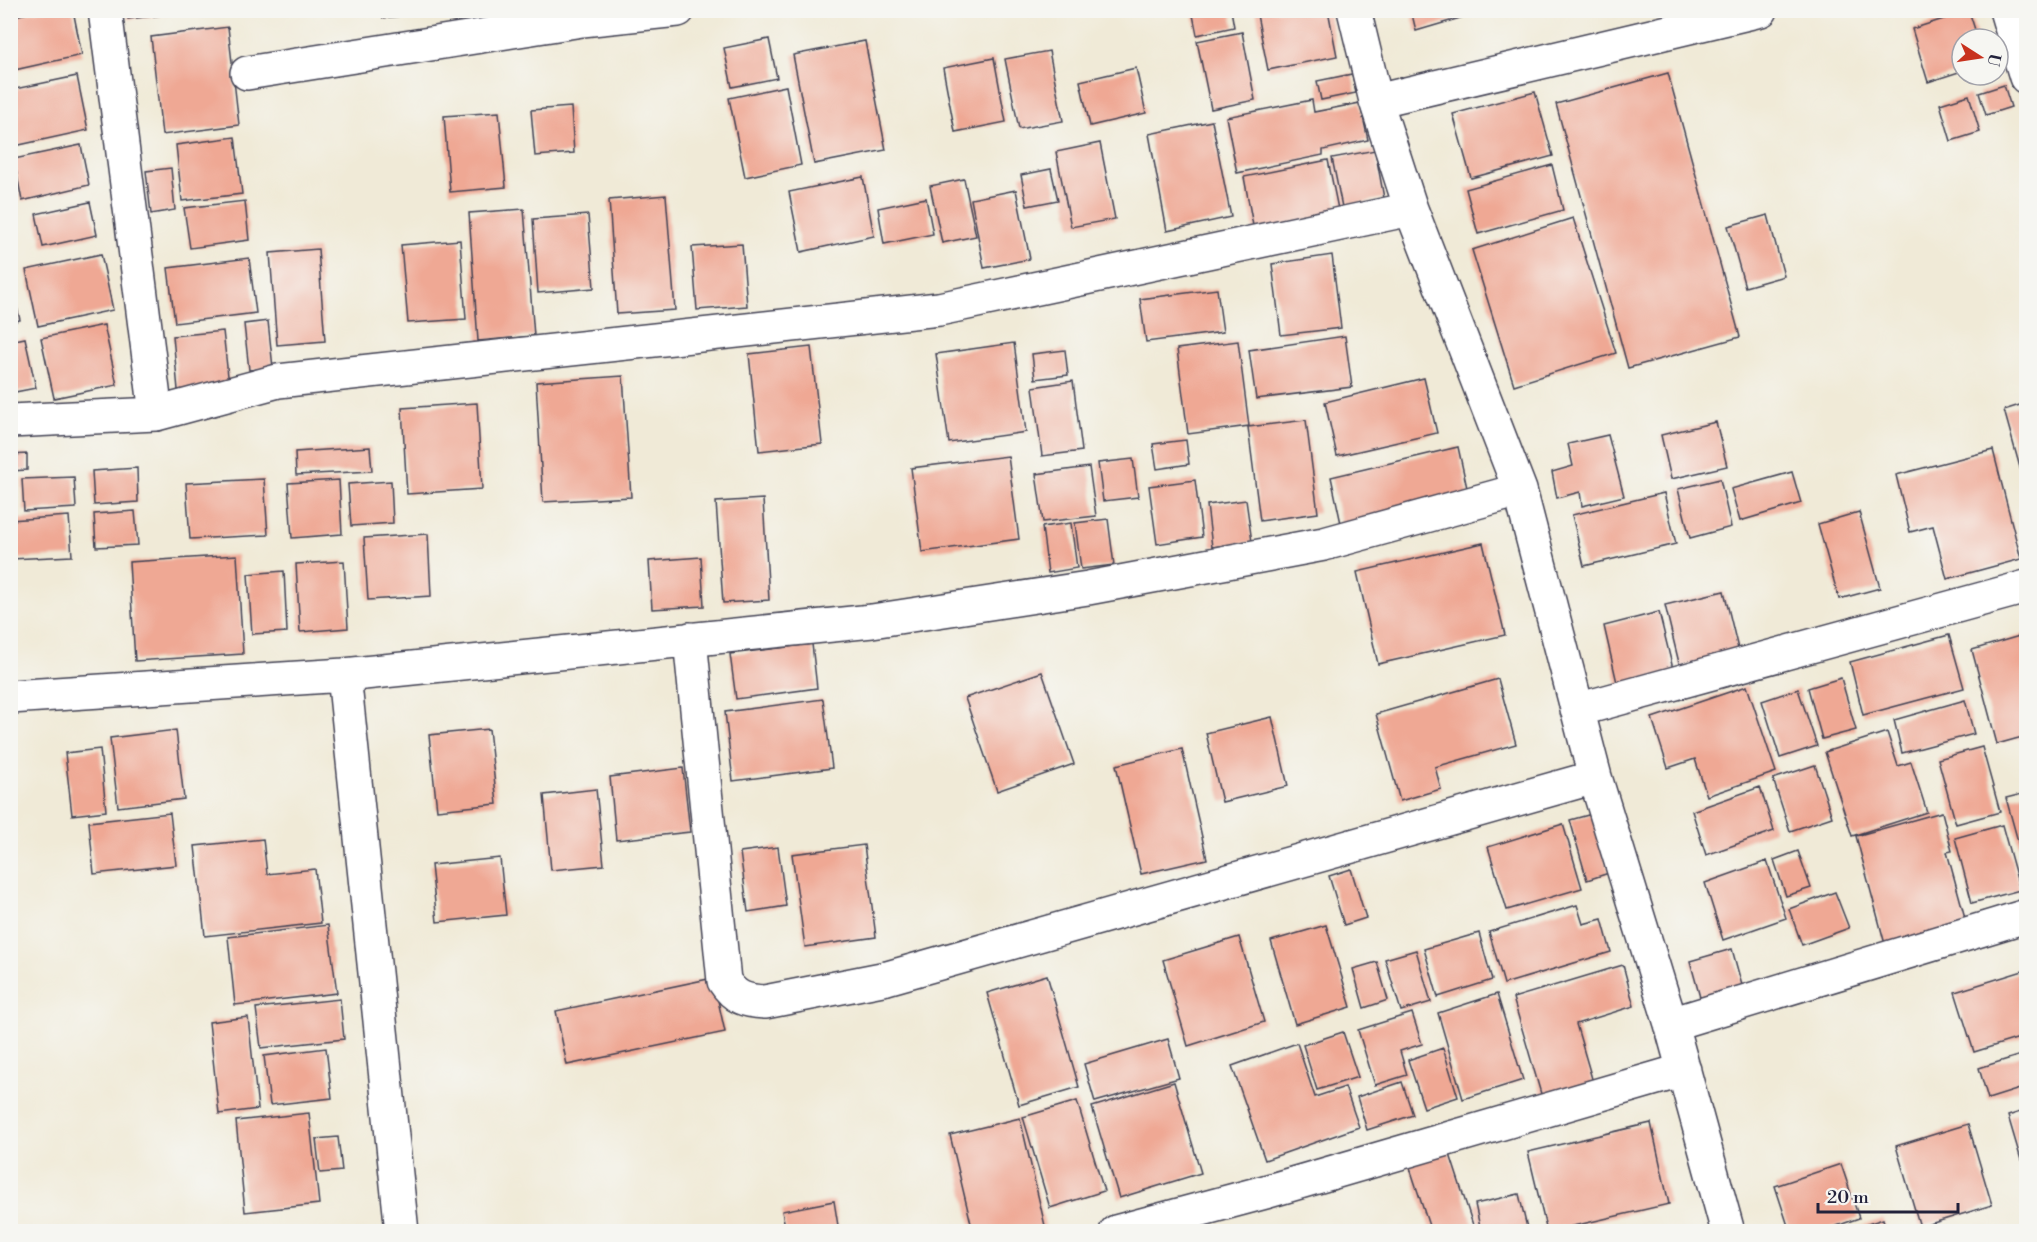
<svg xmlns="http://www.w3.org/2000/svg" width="2037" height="1242" font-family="'Libre Bodoni',serif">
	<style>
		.building { fill: #efa894 }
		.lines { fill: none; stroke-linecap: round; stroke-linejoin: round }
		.minor-casing { stroke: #414052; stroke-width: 36 }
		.minor { stroke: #fff; stroke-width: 33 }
	</style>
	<rect width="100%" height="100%" fill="#f6f6f2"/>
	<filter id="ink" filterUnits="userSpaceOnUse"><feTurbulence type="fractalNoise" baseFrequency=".0167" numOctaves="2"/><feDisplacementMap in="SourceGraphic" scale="12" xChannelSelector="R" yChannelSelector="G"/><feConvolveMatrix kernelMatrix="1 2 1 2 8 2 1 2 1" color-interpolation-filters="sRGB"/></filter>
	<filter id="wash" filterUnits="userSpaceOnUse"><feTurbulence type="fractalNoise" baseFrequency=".008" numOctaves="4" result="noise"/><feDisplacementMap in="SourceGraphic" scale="24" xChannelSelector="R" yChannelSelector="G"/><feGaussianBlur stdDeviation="1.35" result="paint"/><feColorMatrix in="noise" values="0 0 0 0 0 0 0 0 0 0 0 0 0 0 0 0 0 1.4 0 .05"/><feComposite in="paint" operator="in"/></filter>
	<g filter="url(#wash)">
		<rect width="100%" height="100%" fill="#f0ead7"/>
		<g id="blocks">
			<path class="building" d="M41,10H73L82,55L10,71V17Z
				M127,10H188V12L128,19Z
				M382,10H440V12L383,18Z
				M1192,10H1231L1234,27L1197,35Z
				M1256,10H1328L1337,56L1268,70Z
				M1411,10H1484V11L1416,31Z
				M1969,11L1978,39H1962V71L1928,82L1912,29Z
				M228,27L239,125L162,135L151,37Z
				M1242,32L1255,100L1211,109L1197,41Z
				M769,39L777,78L732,87L724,48Z
				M865,41L886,150L814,164L793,55Z
				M1049,51L1063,121L1019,129L1005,59Z
				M994,58L1006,122L955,132L943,68Z
				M1136,68L1146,113L1090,126L1080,81Z
				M1668,73L1740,337L1628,368L1556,104Z
				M1352,74L1356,93L1321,100L1317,81Z
				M77,76L88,130L10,147V90Z
				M2004,85L2011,107L1986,115L1979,93Z
				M786,86L801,165L745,177L729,98Z
				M1535,92L1553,156L1471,178L1453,114Z
				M1969,95L1980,132L1951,141L1940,104Z
				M1312,100L1314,112L1360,103L1368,140L1323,150V155L1237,173L1226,117Z
				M571,107L574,153L535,156L531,110Z
				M499,112L506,187L450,192L444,116Z
				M1212,121L1231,217L1167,231L1149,134Z
				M235,137L242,194L182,201L176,145Z
				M1100,143L1115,219L1071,227L1056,152Z
				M81,145L89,185L22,201L14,159Z
				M1375,150L1384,198L1342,207L1332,158Z
				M1328,160L1339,214L1254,231L1244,177Z
				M1552,165L1563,210L1478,234L1466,189Z
				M171,168L175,210L151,214L146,171Z
				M1051,169L1058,200L1027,206L1021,175Z
				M863,177L874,236L801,252L789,192Z
				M964,179L976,236L942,243L930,186Z
				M1016,190L1030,259L984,268L971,199Z
				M666,195L675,310L617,314L609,200Z
				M926,198L933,234L884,244L878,208Z
				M245,201L249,240L190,248L184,208Z
				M90,202L97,235L43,247L36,214Z
				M524,209L534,336L478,341L469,213Z
				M588,215L594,288L538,293L533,219Z
				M1768,215L1784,276L1745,287L1728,226Z
				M1573,218L1616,353L1514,385L1472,250Z
				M460,240L466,319L408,323L401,245Z
				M742,244L747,306L697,310L692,247Z
				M318,249L325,341L277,345L270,253Z
				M101,254L113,310L38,326L26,270Z
				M1332,255L1341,328L1281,335L1272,264Z
				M249,258L256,313L175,323L168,268Z
				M10,277L20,320L10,322Z
				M1217,289L1223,332L1146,342L1140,299Z
				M268,321L273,368L249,370L244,324Z
				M104,325L117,385L54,398L41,338Z
				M223,331L229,385L178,390L173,336Z
				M1345,336L1352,387L1256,399L1249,350Z
				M25,338L36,388L10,393V341Z
				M1238,341L1249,426L1188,434L1177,349Z
				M1014,343L1026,432L949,443L936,354Z
				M811,347L822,444L759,451L749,354Z
				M1065,350L1068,375L1035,379L1032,354Z
				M623,376L631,497L543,502L536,382Z
				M1424,378L1437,433L1337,456L1325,402Z
				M1073,381L1082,451L1042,456L1033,387Z
				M477,403L482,489L407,494L402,408Z
				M2026,403V489L2004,410Z
				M1306,420L1318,513L1260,521L1248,427Z
				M1716,422L1727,466L1671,479L1661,435Z
				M1608,435L1624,496L1582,506L1580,492L1557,498L1552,472L1573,466L1568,444Z
				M1186,440L1189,464L1157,469L1153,444Z
				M370,447L372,471L296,475L295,452Z
				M1458,447L1469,497L1342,528L1331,477Z
				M1993,450L2021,559L1947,579L1933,526L1910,532L1896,475Z
				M27,454V470L10,471V455Z
				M1008,456L1019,539L922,552L911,468Z
				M1133,459L1138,497L1103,501L1098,463Z
				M1089,467L1096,516L1043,522L1036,474Z
				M137,468L138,502L94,505L92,471Z
				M1792,472L1801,503L1740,521L1731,489Z
				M74,477L76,508L24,511L22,479Z
				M264,479L268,535L190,539L186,483Z
				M1720,479L1731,527L1690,538L1678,489Z
				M339,480L342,534L292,538L288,483Z
				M1195,480L1202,537L1157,544L1149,486Z
				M391,481L393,523L351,526L348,484Z
				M1664,493L1676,544L1584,566L1572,515Z
				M763,499L769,600L723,603L716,502Z
				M1246,500L1252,542L1212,547L1207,505Z
				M135,511L138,545L96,547L94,514Z
				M1859,512L1880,588L1839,599L1818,524Z
				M69,516L72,556L11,559L10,520Z
				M1108,519L1114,565L1081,569L1075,523Z
				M1071,523L1077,568L1048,573L1042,527Z
				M428,534L431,596L368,600L364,538Z
				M1483,543L1505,635L1378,664L1357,572Z
				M237,555L243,654L135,661L129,562Z
				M701,557L704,606L652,609L649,561Z
				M344,561L348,628L300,632L296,564Z
				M284,571L287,632L252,634L248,574Z
				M1724,591L1739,653L1680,667L1665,605Z
				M1659,612L1674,673L1618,687L1604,626Z
				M2026,634V736L1997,744L1972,650Z
				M1949,635L1964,688L1863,715L1850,662Z
				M812,644L817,688L736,699L730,654Z
				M1042,672L1074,764L997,791L965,698Z
				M1841,678L1856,730L1822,739L1808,688Z
				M1498,679L1516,744L1435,767L1441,789L1400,801L1376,714Z
				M1747,686L1776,772L1707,796L1695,759L1668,768L1652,718Z
				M1798,689L1817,746L1780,758L1762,701Z
				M823,699L832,768L733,781L725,712Z
				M1965,700L1974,734L1902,753L1894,720Z
				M1272,717L1288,786L1222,802L1206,733Z
				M489,729L497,804L437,810L429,735Z
				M176,730L184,799L118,807L110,738Z
				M1887,732L1898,766L1911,762L1927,812L1852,836L1825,752Z
				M1982,747L2000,812L1956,824L1938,759Z
				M100,749L106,811L72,815L65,753Z
				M1182,749L1207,859L1141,874L1116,765Z
				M1815,765L1832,817L1790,831L1773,779Z
				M683,768L690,832L616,840L610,777Z
				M1760,787L1774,831L1706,855L1692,811Z
				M596,789L604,865L551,870L544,795Z
				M2026,793V843L2019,845L2006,798Z
				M1942,812L1952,851L1947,852L1967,925L1886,948L1856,836Z
				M170,813L176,865L94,874L89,822Z
				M1592,814L1609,873L1587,880L1570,820Z
				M1563,824L1582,888L1507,910L1488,847Z
				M2002,825L2020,890L1972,903L1955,838Z
				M263,839L267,874L315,869L321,923L205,936L195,846Z
				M864,845L876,937L805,947L792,854Z
				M778,847L786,906L748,912L740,852Z
				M1798,851L1811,888L1786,896L1774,860Z
				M2026,855V878L2020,857Z
				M500,858L506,915L437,922L431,865Z
				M1767,861L1786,918L1723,940L1705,883Z
				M1351,869L1366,918L1344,925L1329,876Z
				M1835,892L1849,928L1802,945L1789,909Z
				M1577,905L1583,924L1602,919L1611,952L1504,984L1489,932Z
				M328,925L337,993L235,1005L228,937Z
				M1326,925L1351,1007L1295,1024L1271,941Z
				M1479,933L1492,980L1438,997L1424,949Z
				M1239,937L1264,1022L1188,1046L1163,960Z
				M1732,949L1743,989L1701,1001L1690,961Z
				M1416,950L1431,1002L1401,1011L1385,959Z
				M1377,962L1388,1000L1364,1008L1353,969Z
				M1623,965L1634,1006L1576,1024L1595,1089L1544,1104L1513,998Z
				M2026,970V1036L1974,1052L1955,992Z
				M1047,975L1079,1087L1019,1105L987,993Z
				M713,978L725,1032L567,1065L556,1011Z
				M1497,994L1523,1080L1463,1099L1438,1013Z
				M340,999L344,1039L261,1048L256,1008Z
				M1412,1013L1422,1044L1400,1051L1407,1075L1375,1085L1358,1030Z
				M248,1017L258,1109L219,1114L209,1022Z
				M1343,1032L1358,1077L1317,1090L1303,1045Z
				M1168,1039L1179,1078L1095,1102L1084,1064Z
				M1297,1043L1315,1097L1345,1087L1359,1127L1265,1160L1232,1066Z
				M326,1048L332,1098L270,1105L264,1056Z
				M1443,1048L1458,1097L1424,1108L1408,1060Z
				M2024,1054L2026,1061V1087L1988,1099L1979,1068Z
				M1174,1082L1201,1173L1119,1198L1092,1107Z
				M1402,1082L1413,1115L1367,1130L1357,1097Z
				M1077,1101L1104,1191L1050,1208L1023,1117Z
				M2026,1110V1158L2021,1160L2008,1116Z
				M309,1113L319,1204L245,1212L236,1121Z
				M1020,1118L1046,1230L973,1232L950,1135Z
				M1651,1123L1669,1204L1547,1232L1528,1152Z
				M1968,1124L1992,1205L1920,1227L1896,1146Z
				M338,1137L342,1171L320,1173L316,1139Z
				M1446,1142L1473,1225L1454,1232H1431L1406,1156Z
				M1841,1164L1859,1218L1820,1232H1790L1775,1186Z
				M2026,1173V1189L2022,1175Z
				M1519,1194L1528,1232H1481L1475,1204Z
				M834,1201L839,1232H786L782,1211Z
				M1883,1219L1887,1232H1847L1846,1231Z"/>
		</g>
	</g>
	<g filter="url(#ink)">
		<use href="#blocks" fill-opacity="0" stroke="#414052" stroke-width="1.5"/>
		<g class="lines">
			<g class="minor-casing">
				<path id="minor" d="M105,10L156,414
					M1354,10L1376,101L1411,209L1520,490L1595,777L1671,1024L1728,1232
					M2006,10L2026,77
					M247,73L582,20L678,10
					M1376,101L1761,10
					M10,421L156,414L278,381L939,309L1411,209
					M690,639L724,981C735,998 745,1001 765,1002L887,978L1595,777
					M344,675L402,1232
					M10,697L344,675L872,621L1088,588L1324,544L1520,490
					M1577,710L2026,587
					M1671,1024L2026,916
					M1116,1232L1265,1192L1684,1070"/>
			</g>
			<use href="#minor" class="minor"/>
		</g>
	</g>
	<rect width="2037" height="1242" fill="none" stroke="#f6f6f2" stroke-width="36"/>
	<g transform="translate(1980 57) rotate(102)"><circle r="28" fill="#f6f6f2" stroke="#a1a1a9" stroke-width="1.5"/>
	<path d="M0-4.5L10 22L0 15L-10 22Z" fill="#c8321e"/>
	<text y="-9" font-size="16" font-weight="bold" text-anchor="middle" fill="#22223b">U</text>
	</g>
	<path d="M1818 1203v9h140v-9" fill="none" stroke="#22223b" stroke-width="3"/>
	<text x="1827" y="1203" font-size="18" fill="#22223b" stroke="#f6f6f2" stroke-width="4.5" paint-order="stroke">20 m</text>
</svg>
